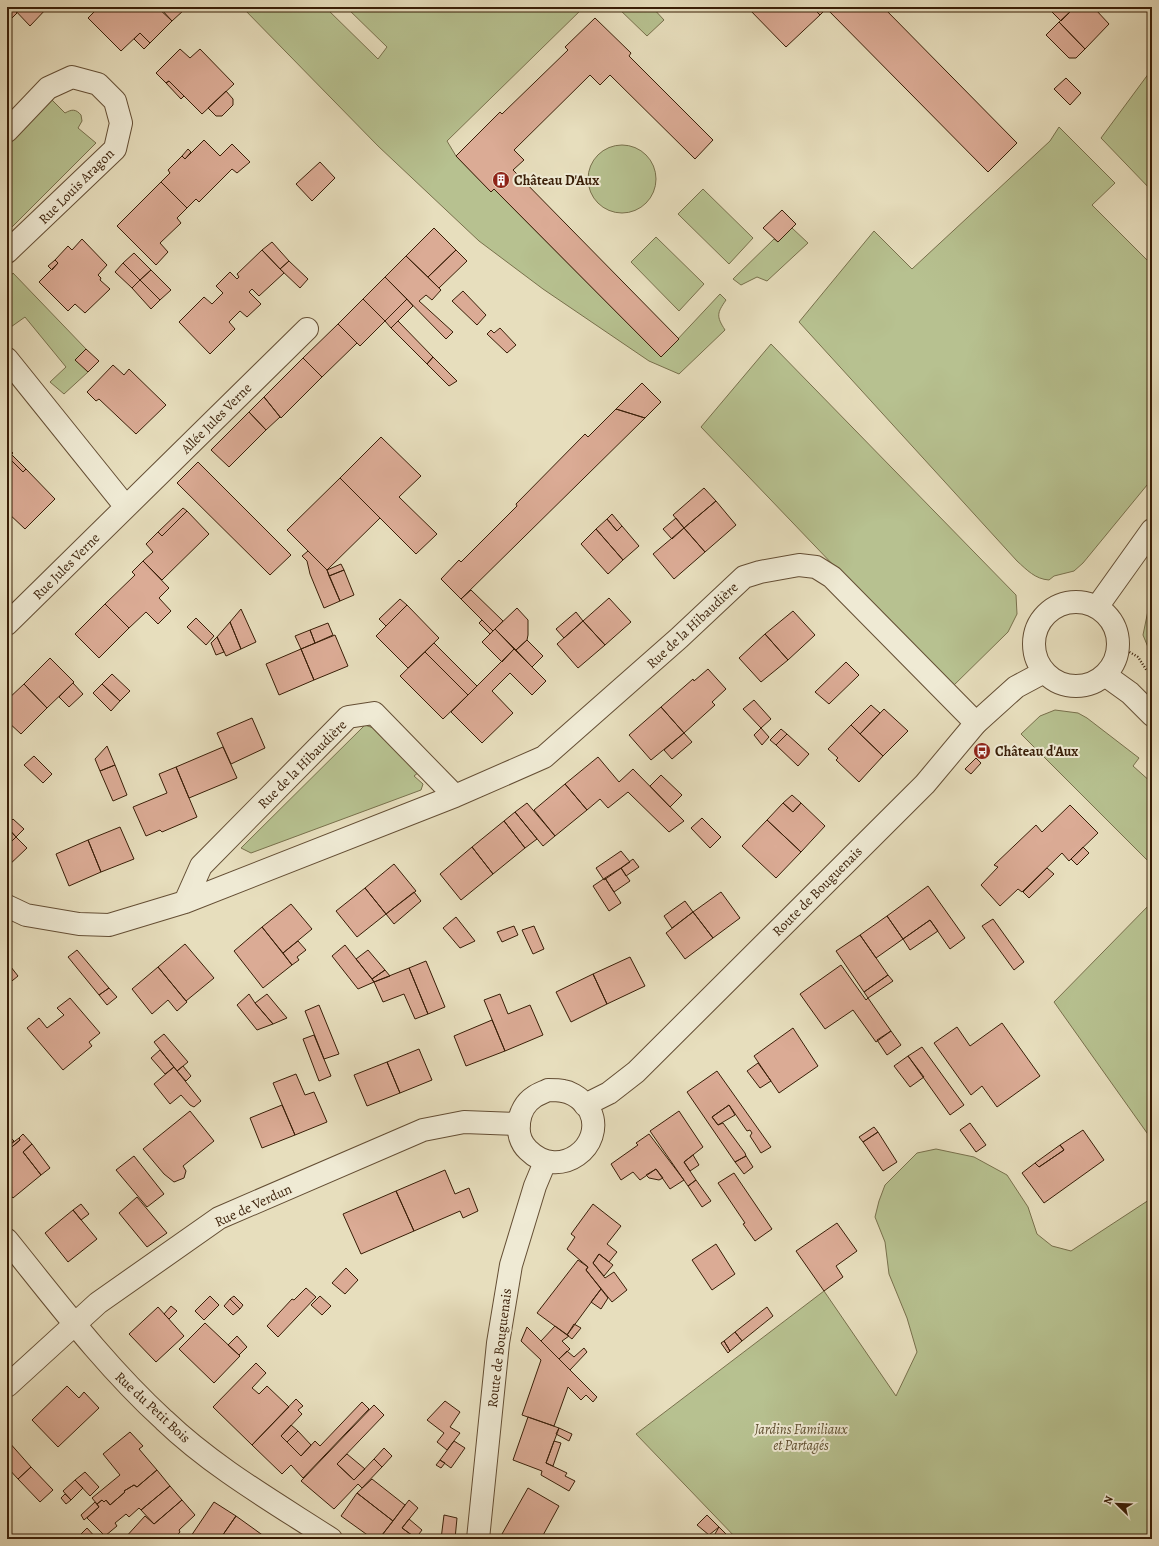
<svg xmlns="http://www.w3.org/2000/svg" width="1159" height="1546" font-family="Alegreya,serif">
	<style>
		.green { fill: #b7c190; stroke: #78704c }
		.building { fill: #dbab95; stroke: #391e07 }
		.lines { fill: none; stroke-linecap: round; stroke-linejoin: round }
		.minor-casing { stroke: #644e34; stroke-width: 24 }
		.tertiary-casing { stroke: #644e34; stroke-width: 24 }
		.path { stroke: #391e07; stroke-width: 2.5; stroke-dasharray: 1 2; stroke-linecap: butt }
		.minor { stroke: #efead4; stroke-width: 22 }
		.tertiary { stroke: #efead4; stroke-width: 22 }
		.labels { text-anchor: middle; stroke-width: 4; stroke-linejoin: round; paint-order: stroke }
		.poi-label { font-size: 14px; font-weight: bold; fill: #391e07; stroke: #efead4; text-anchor: start }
		.street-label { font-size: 14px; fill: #391e07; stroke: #efead4 }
		.park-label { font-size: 14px; font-style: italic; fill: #5f4f30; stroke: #efead4 }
	</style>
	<rect width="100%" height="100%" fill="#e7debd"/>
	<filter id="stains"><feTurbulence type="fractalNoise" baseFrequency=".005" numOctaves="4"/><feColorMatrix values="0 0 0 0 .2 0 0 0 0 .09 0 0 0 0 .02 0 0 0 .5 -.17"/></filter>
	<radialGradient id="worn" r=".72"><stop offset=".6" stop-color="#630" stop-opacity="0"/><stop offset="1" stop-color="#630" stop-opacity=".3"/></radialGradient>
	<path class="green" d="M242,7H325L378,59L387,47L346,7H584L447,141L456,156L491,192L494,189L661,357L720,294L726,300C717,313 716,316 725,330L679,374L649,361L543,289L479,241L378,146Z
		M617,7H652L664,20L647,36Z
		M1152,69V191L1101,138Z
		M44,92L65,113C72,109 76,109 81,115L82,121L78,128L96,143L7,232V129Z
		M1059,127L1115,183L1092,205L1152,265V479L1083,563L1074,571L1054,576L1049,580C1035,579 1027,570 1017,561L799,322L874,231L912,269L1050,141Z
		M588 179a34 34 0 1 1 68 0a34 34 0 1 1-68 0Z
		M703,189L753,238L729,264L678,214Z
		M792,228L808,243L767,281L757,277L741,285L733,279L774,239L778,242Z
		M656,237L704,284L679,311L631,262Z
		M13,273L86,349L76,360L88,372L64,394L50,382L66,367L25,317L8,329L7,327V281Z
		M771,344L1016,595L1017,614L1008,632L951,688L701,427Z
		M1152,591V657L1143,635Z
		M1055,710L1078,713L1087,718L1139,758L1133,766L1152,783V865L1021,734L1040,716Z
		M365,725L376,729L419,772L414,776L423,784L421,790L251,853L241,848Z
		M1152,902V1140L1054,1002Z
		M936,1149L974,1157L1007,1175L1028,1207L1037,1234L1052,1246L1071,1251L1152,1198V1539H737L636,1434L824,1291L896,1396L917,1352L907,1318L889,1274L885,1242L875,1217L879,1201L885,1185L917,1153Z"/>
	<path class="building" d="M7,7H48L30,26L12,7L7,12Z
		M12,7L17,13L7,23V12Z
		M99,7H157L172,21L150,43L140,33L121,51L88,18Z
		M165,7H182L184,10L172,21L162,10Z
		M747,7H821L816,11L820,15L786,47Z
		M821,7L827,8L820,15L816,11Z
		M825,7H883L1017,143L988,172Z
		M1047,7H1075L1061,21Z
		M1075,7H1097L1096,10L1109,24L1085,49L1059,22Z
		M595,18L631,53L629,56L713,140L695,159L610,75L600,85L590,75L514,150L524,160L513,170L679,339L661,357L494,189L491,192L456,156L500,112L502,114L568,50L565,47Z
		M1059,22L1085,49L1076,58H1069L1046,35Z
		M140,33L150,43L144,49L134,39Z
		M180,49L190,58L200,49L234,84L202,114L169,81L166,83L156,73Z
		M1066,78L1081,93L1070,105L1054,89Z
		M169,81L184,96L181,99L166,83Z
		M226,91L233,99V105L222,116H216L208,108Z
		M204,140L220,156L232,144L250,162L237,173L232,169L199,202L196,199L187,208L161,182L170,173L168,170L182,156L185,159Z
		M188,149L191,152L185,159L182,156Z
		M320,162L335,178L312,201L296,184Z
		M161,182L187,208L177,218L181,223L160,243L168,252L156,265L117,226Z
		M782,210L796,224L778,242L763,228Z
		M434,228L456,250L428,277L406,256Z
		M82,239L107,265L98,275L101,278L100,280L110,289L85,313L75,304L68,311L39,282L58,263L55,260L68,246L72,250Z
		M272,242L289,261L280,269L262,250Z
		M262,250L284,273L259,296L252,289L249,292L261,304L247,317L240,311L229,322L235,329L210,354L179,322L204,297L212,304L223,293L216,286L230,272L237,279L239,277L237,274Z
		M456,250L467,261L439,288L428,277Z
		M134,253L151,270L140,280L123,263Z
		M406,256L441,290L432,300L426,295L419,301L453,332L446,339L385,277Z
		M55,260L58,263L52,270L48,266Z
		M289,261L308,279L300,288L280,269Z
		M123,263L140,280L132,288L115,272Z
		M151,270L171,290L160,300L140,280Z
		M385,277L407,299L385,321L363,299Z
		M140,280L160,300L151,309L132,288Z
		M463,291L486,315L477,325L452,301Z
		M363,299L385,321L360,346L338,324Z
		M407,299L413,306L391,328L385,321Z
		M398,321L433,357L427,364L391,328Z
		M338,324L357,343L322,377L303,358Z
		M500,328L516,345L507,353L487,334L491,330L494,333Z
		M86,349L99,361L88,372L75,360Z
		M433,357L457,381L449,386L427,364Z
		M303,358L322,377L281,418L264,397Z
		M113,365L124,375L129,369L166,405L136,434L99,399L96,401L87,392Z
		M642,383L661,402L645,418L616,409Z
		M264,397L280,417L266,430L249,412Z
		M616,409L645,418L461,599L441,579L459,560L461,562L517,506L516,504L585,434L588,437Z
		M249,412L266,430L229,467L211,450Z
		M381,437L421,476L399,497L437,534L416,554L340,478Z
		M7,447L13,453L7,459Z
		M12,455L26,469L23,472L9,458Z
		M9,458L23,472L26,469L55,499L25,529L7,512V459Z
		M198,462L291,555L270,575L177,483Z
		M340,478L380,518L327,570L287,530Z
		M704,488L716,501L684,528L673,515Z
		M716,501L736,525L705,552L684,528Z
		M183,508L187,511L162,536L158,532Z
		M187,511L209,534L162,580L143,561L153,552L146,544L158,532L162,536Z
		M612,514L622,526L617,531L607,519Z
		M676,518L684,528L672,539L663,529Z
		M607,519L617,531L622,526L639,546L623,560L596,529Z
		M684,528L705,552L674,579L653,554Z
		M596,529L623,560L608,574L581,544Z
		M308,551L327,570L340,601L324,608L310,574L307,561L302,556Z
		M143,561L169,588L159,598L171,611L158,624L146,612L129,628L105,604L135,575L132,572Z
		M341,564L344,570L329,576L327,570Z
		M344,570L354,595L340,601L329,576Z
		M471,590L503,621L493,631L461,599Z
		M609,598L631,622L605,645L583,621Z
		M400,599L407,605L386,626L379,619Z
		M105,604L129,628L99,658L75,634Z
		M407,605L439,638L408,668L376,636Z
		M517,608L528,620V635L527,640L516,650L495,629Z
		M241,609L256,642L241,649L230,622Z
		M793,611L815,635L788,660L765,634Z
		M576,612L583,621L564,638L556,629Z
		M196,618L214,636L206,645L187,627Z
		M482,620L493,631L490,634L479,623Z
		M583,621L605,645L578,668L557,644Z
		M230,622L241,649L226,656L217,637Z
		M328,623L333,635L315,643L310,630Z
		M495,629L514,649L502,662L482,642Z
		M310,630L315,643L301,649L295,636Z
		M765,634L788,660L761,682L739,658Z
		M335,635L348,666L314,680L301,649Z
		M217,637L224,652L216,655L211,643Z
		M527,640L543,656L532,667L516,650Z
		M434,643L477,686L468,695L425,652Z
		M301,649L314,680L279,695L266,664Z
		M514,649L546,681L532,695L510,673L492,691L513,713L482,743L451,712Z
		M425,652L468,695L443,719L400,676Z
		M50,658L74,682L47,708L24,684Z
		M846,662L859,675L829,704L815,692Z
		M708,669L726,689L712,702L715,705L684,733L661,707L693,679L694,681Z
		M112,674L130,691L120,701L102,684Z
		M73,683L83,694L69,707L59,697Z
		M24,684L47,708L21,734L7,721V700Z
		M102,684L120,701L111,711L93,693Z
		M754,700L771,719L761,728L743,709Z
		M871,705L880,713L860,734L851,725Z
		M661,707L684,733L651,760L629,735Z
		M884,709L908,731L883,756L860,734Z
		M252,718L265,748L231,764L217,733Z
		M851,725L883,756L859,782L836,760L838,758L828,749Z
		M761,728L769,737L762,745L754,735Z
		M781,729L787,734L776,745L770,740Z
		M684,733L692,742L672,759L664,750Z
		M787,734L809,754L798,766L776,745Z
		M107,746L115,765L100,771L95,759Z
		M223,747L237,778L189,798L176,767Z
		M34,756L52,774L43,783L24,765Z
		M598,757L619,782L633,769L684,821L669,832L628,792L608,808L600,799L587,810L565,784Z
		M976,758L981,763L971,774L965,769Z
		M115,765L127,795L113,801L100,771Z
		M176,767L197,817L162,832L160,830L146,836L133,807L167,793L159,774Z
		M661,775L682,795L670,807L650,786Z
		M565,784L587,810L555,836L534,810Z
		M792,795L801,803L793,812L783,803Z
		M527,803L555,836L543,846L515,812Z
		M783,803L793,812L801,803L825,826L801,852L767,820Z
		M1070,805L1098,833L1069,861L1062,853L1022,892L1018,889L1000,906L981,885L998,867L994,865L1036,825L1042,832Z
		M515,812L537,839L525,848L504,821Z
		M702,818L721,837L710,848L691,828Z
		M13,819L24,829L16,837L7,827V825Z
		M767,820L801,852L776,878L742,846Z
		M504,821L525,848L493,874L472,847Z
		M7,827L16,837L7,846Z
		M120,827L134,859L101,872L88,840Z
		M16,837L27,848L7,867V846Z
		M88,840L101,872L69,886L56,854Z
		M472,847L493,874L461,900L440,874Z
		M1083,847L1089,853L1077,865L1071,859Z
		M621,851L630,862L604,880L596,868Z
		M633,859L639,867L626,876L621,868Z
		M394,864L416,891L386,914L365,888Z
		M621,868L630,881L614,892L605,878Z
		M1047,868L1054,874L1029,898L1023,892Z
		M605,878L621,903L609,911L593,886Z
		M928,886L965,938L950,949L930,920L903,939L887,916Z
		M365,888L386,914L357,937L336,911Z
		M414,892L421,901L394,924L386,914Z
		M721,892L740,918L713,938L693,912Z
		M685,901L693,912L672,928L664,916Z
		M291,904L312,929L283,953L262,927Z
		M693,912L713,938L685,959L666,933Z
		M887,916L903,939L876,958L860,935Z
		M456,917L475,941L460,948L443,928Z
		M993,919L1024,962L1014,970L982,926Z
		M930,920L938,931L910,950L903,939Z
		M514,926L518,935L502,942L497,932Z
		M534,926L544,949L533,954L522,930Z
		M262,927L292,965L263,988L234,951Z
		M860,935L888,975L864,992L836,951Z
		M298,941L306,950L297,957L299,960L292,965L283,953Z
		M185,944L214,978L186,1001L158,967Z
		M345,945L372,979L374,982L358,989L332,956Z
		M77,950L109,988L99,995L68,957Z
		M368,950L385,970L372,979L356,959Z
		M630,957L645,986L607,1004L593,974Z
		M426,961L445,1007L428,1014L409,968Z
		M7,962L18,976L7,985Z
		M841,965L866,1000L868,998L891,1031L876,1042L853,1010L825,1029L800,994Z
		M158,967L187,1002L177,1011L168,1000L152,1014L132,989Z
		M409,968L428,1014L415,1019L404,994L383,1002L374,982Z
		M385,970L390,976L374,982L372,979Z
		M593,974L607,1004L571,1022L556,992Z
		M888,975L893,981L868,998L864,992Z
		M109,988L117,997L107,1005L99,995Z
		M249,994L255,1003L273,1024L257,1030L237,1005Z
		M267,994L287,1018L273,1024L255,1003Z
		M500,994L508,1014L530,1005L543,1035L505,1051L484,1000Z
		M70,998L100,1033L89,1042L92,1046L63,1070L27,1028L39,1018L47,1028L64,1015L57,1008Z
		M319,1005L339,1054L324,1059L305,1011Z
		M492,1020L505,1051L466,1066L454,1036Z
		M1002,1023L1040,1076L997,1107L982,1086L971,1095L934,1043L957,1027L970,1046Z
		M793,1028L818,1066L779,1093L754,1056Z
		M891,1031L901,1045L887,1055L877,1040Z
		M164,1034L188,1062L177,1071L154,1042Z
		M314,1035L331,1076L319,1081L303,1039Z
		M922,1047L964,1105L950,1115L908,1056Z
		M419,1049L432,1080L400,1093L387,1062Z
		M160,1050L174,1067L165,1074L151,1058Z
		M908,1056L924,1077L910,1087L894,1066Z
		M387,1062L400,1093L367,1106L354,1075Z
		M758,1063L771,1081L760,1088L747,1071Z
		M183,1066L191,1076L186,1081L177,1071Z
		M174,1067L201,1101L194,1107L190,1105L181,1095L170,1104L154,1084Z
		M717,1071L771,1147L761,1153L750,1136L752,1133L750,1130L747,1131L729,1105L712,1117L718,1125L723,1123L745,1153L746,1156L735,1162L687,1092Z
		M296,1074L305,1095L314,1092L327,1122L295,1135L273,1083Z
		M282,1105L295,1135L262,1148L250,1118Z
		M729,1105L735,1115L718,1125L712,1117Z
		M190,1111L214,1141L183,1166L186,1171L184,1178L174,1182L164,1174L143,1149Z
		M679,1111L703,1147L684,1162L696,1180L688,1186L650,1131Z
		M970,1123L986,1145L976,1152L960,1130Z
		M874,1127L878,1132L863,1142L859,1137Z
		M1083,1130L1104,1160L1044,1203L1022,1173L1035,1163L1039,1167L1064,1150L1060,1145Z
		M878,1132L897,1162L883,1171L863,1142Z
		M7,1134L14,1141L7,1147Z
		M23,1134L32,1144L23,1152L41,1175L13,1198L7,1191V1151L20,1140L19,1138Z
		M649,1134L684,1180L670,1189L656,1169L640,1180L633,1172L621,1180L611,1164L638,1145L636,1143Z
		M19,1138L20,1140L7,1151V1147Z
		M32,1144L50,1168L41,1175L23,1152Z
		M1060,1145L1064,1150L1039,1167L1035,1163Z
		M693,1155L699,1165L690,1171L684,1162Z
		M134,1156L164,1194L147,1207L116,1170Z
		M746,1156L753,1167L744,1174L735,1162Z
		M656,1169L663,1178L659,1180L649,1178L646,1175Z
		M445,1170L455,1194L469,1188L478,1211L463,1218L460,1211L414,1231L396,1191Z
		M734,1173L772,1229L755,1241L743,1224L745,1223L718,1183Z
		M696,1180L711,1201L702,1207L688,1186Z
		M396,1191L414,1231L361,1254L343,1214Z
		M137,1197L167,1233L147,1247L119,1213Z
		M81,1204L89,1214L81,1220L73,1210Z
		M593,1204L621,1226L607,1244L617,1252L609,1262L599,1254L593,1263L605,1278L614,1272L627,1290L612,1302L586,1270L588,1267L567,1249L575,1237L571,1234Z
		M73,1210L97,1239L68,1262L45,1233Z
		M837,1223L857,1251L836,1266L843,1277L824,1291L796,1251Z
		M716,1244L735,1274L712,1290L692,1260Z
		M599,1254L613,1265L604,1276L593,1263Z
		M578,1260L588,1267L586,1270L601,1289L567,1335L537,1313Z
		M346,1268L358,1280L345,1294L332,1283Z
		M306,1288L316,1297L278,1337L267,1326L292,1299L294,1300Z
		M601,1289L608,1298L601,1309L591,1302Z
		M210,1296L219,1305L204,1320L195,1311Z
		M234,1296L243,1305L240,1309L230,1299Z
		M320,1296L331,1306L322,1315L311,1305Z
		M230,1299L240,1309L233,1315L224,1306Z
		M171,1306L177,1311L169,1319L164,1314Z
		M158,1307L184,1336L156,1362L129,1334Z
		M767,1307L773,1316L742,1341L735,1332Z
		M205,1323L240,1356L214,1383L179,1349Z
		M574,1324L581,1328L572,1339L567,1335Z
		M555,1326L569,1336L562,1341L570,1349L559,1359L541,1341Z
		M527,1327L597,1397L593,1402L586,1395L581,1400L568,1387L554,1426L522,1415L541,1360L521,1341Z
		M735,1332L742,1341L730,1351L724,1341Z
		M237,1336L247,1347L239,1355L228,1345Z
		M724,1341L730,1351L728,1353L721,1343Z
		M584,1348L587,1352L570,1370L559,1359L567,1351L574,1357Z
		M256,1363L266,1373L252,1388L259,1394L267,1386L289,1407L252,1445L213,1407Z
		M67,1386L79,1398L84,1392L99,1408L58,1447L32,1420Z
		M296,1399L303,1406L298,1410L302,1414L281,1436L301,1456L315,1441L320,1446L362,1402L369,1409L303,1478L291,1465L282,1474L252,1445Z
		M445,1401L460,1412L450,1427L460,1433L447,1450L437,1442L444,1433L427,1420Z
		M374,1405L384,1415L337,1464L354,1480L374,1459L382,1467L362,1488L358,1484L334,1509L301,1481Z
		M528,1417L559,1428L546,1463L567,1473L565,1476L575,1481L569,1491L541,1475L542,1471L513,1460Z
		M291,1425L298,1431L287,1442L281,1436Z
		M559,1428L572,1434L569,1441L556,1434Z
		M298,1431L311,1445L301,1456L287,1442Z
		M130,1432L143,1446L139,1449L157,1470L137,1487L134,1485L124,1491L125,1492L110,1505L106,1500L104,1502L102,1500L97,1504L92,1498L120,1475L103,1454Z
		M8,1441L31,1467L18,1479L7,1467Z
		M454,1441L465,1448L451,1468L440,1460Z
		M554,1441L561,1443L553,1466L546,1463Z
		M384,1448L392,1456L382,1467L374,1459Z
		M347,1454L365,1469L354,1480L337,1464Z
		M440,1460L445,1463L441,1468L436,1465Z
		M31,1467L53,1490L40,1502L18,1479Z
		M157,1470L170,1486L141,1510L139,1508L129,1517L126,1514L115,1523L117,1526L105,1536L87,1518L99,1507L97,1504L102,1500L104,1502L106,1500L110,1505L125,1492L124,1491L134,1485L137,1487Z
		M85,1472L99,1487L90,1496L75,1480Z
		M372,1479L405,1505L393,1521L357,1493Z
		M75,1480L83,1488L71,1500L63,1491Z
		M170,1486L182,1500L154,1524L141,1510Z
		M528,1488L559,1506L541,1539H511L502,1534Z
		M357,1493L393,1521L379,1539H373L341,1516Z
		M65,1494L71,1500L66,1504L61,1498Z
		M182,1500L195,1515L179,1530L180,1532L174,1539H124L145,1516L154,1524Z
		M409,1500L418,1508L402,1528L417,1539H379Z
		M95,1502L99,1507L84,1520L81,1515Z
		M214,1502L236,1516L220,1539H189Z
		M444,1515L457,1518L455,1539H441Z
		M707,1515L719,1527L709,1535L697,1525Z
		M236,1516L268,1539H220Z
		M409,1519L422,1530L416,1538L402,1528Z
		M719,1527L731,1539H712Z
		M87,1528L97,1539L77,1538Z"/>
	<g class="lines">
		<g class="minor-casing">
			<path id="minor" d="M7,131L48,88L72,77L98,84L115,101L121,123L115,149L7,252
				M7,359L126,507
				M7,624L307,329
				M185,902L201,866L348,717L374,713L455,796
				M7,906L26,915L79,924L109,925L185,902L455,796L544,757L679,638L744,577L760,572L799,565L816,567L832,577L976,723
				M7,1240C57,1302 105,1366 164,1420C213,1467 274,1502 331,1539
				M7,1386L98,1303L219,1218L423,1130L464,1122L519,1124"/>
		</g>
		<g class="tertiary-casing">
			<path id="tertiary" d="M1034 644a42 42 0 1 1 84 0a42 42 0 1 1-84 0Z
				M1097,607L1152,530
				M1105,675L1130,693L1152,715
				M548,1090C553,1090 559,1090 563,1091C570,1092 578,1097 582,1101C584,1104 588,1107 590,1111C606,1145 560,1182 528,1150C513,1136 517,1108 534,1097C538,1094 544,1092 548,1090Z
				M585,1105L609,1093L636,1072L925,784L976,723L1016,687L1044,672
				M478,1539L498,1343L511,1265L535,1186L545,1162"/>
		</g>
		<path class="path" d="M1119,646L1138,657L1147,671"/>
		<use href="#minor" class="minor"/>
		<use href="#tertiary" class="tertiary"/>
	</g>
	<defs>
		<g id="building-disc" transform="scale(0.9)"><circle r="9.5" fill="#8f2418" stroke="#efead4"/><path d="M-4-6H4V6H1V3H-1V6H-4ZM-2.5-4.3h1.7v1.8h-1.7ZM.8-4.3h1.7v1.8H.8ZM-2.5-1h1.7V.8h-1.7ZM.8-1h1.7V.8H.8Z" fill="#fff"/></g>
		<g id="bus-disc" transform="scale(0.9)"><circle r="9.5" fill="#8f2418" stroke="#efead4"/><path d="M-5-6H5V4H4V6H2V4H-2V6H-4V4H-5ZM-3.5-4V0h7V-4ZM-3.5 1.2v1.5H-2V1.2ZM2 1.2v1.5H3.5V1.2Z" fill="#fff"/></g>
	</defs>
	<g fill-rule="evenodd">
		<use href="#building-disc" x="501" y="180"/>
		<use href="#bus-disc" x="982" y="751"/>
	</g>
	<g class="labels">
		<g class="poi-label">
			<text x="514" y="185">Château D'Aux</text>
			<text x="995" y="756">Château d'Aux</text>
		</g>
		<g class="street-label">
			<text transform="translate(76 186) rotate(-45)" y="5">Rue Louis Aragon</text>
			<text transform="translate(216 418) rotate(-45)" y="5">Allée Jules Verne</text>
			<text transform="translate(66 566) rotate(-45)" y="5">Rue Jules Verne</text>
			<text transform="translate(692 625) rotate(-43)" y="5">Rue de la Hibaudière</text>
			<text transform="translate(302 764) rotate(-45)" y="5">Rue de la Hibaudière</text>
			<text transform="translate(817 891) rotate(-45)" y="5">Route de Bouguenais</text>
			<text transform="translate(253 1205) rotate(-25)" y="5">Rue de Verdun</text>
			<text transform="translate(499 1348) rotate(-83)" y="5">Route de Bouguenais</text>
			<text transform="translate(153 1407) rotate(43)" y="5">Rue du Petit Bois</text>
		</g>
		<g class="park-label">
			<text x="801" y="1434">Jardins Familiaux<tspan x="801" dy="16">et Partagés</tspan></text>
		</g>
	</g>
	<rect width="1159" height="1546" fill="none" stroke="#e7debd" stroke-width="24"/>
	<rect x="8" y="8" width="1143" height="1530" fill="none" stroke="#391e07" stroke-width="2"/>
	<rect x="12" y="12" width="1135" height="1522" fill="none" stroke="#391e07"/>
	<g transform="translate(1117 1504) rotate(293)" stroke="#efead4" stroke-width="3" paint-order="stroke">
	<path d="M0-3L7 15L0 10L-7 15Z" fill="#391e07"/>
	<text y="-6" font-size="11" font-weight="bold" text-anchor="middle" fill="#391e07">N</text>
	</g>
	<rect width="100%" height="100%" filter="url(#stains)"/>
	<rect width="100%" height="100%" fill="url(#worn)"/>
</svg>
